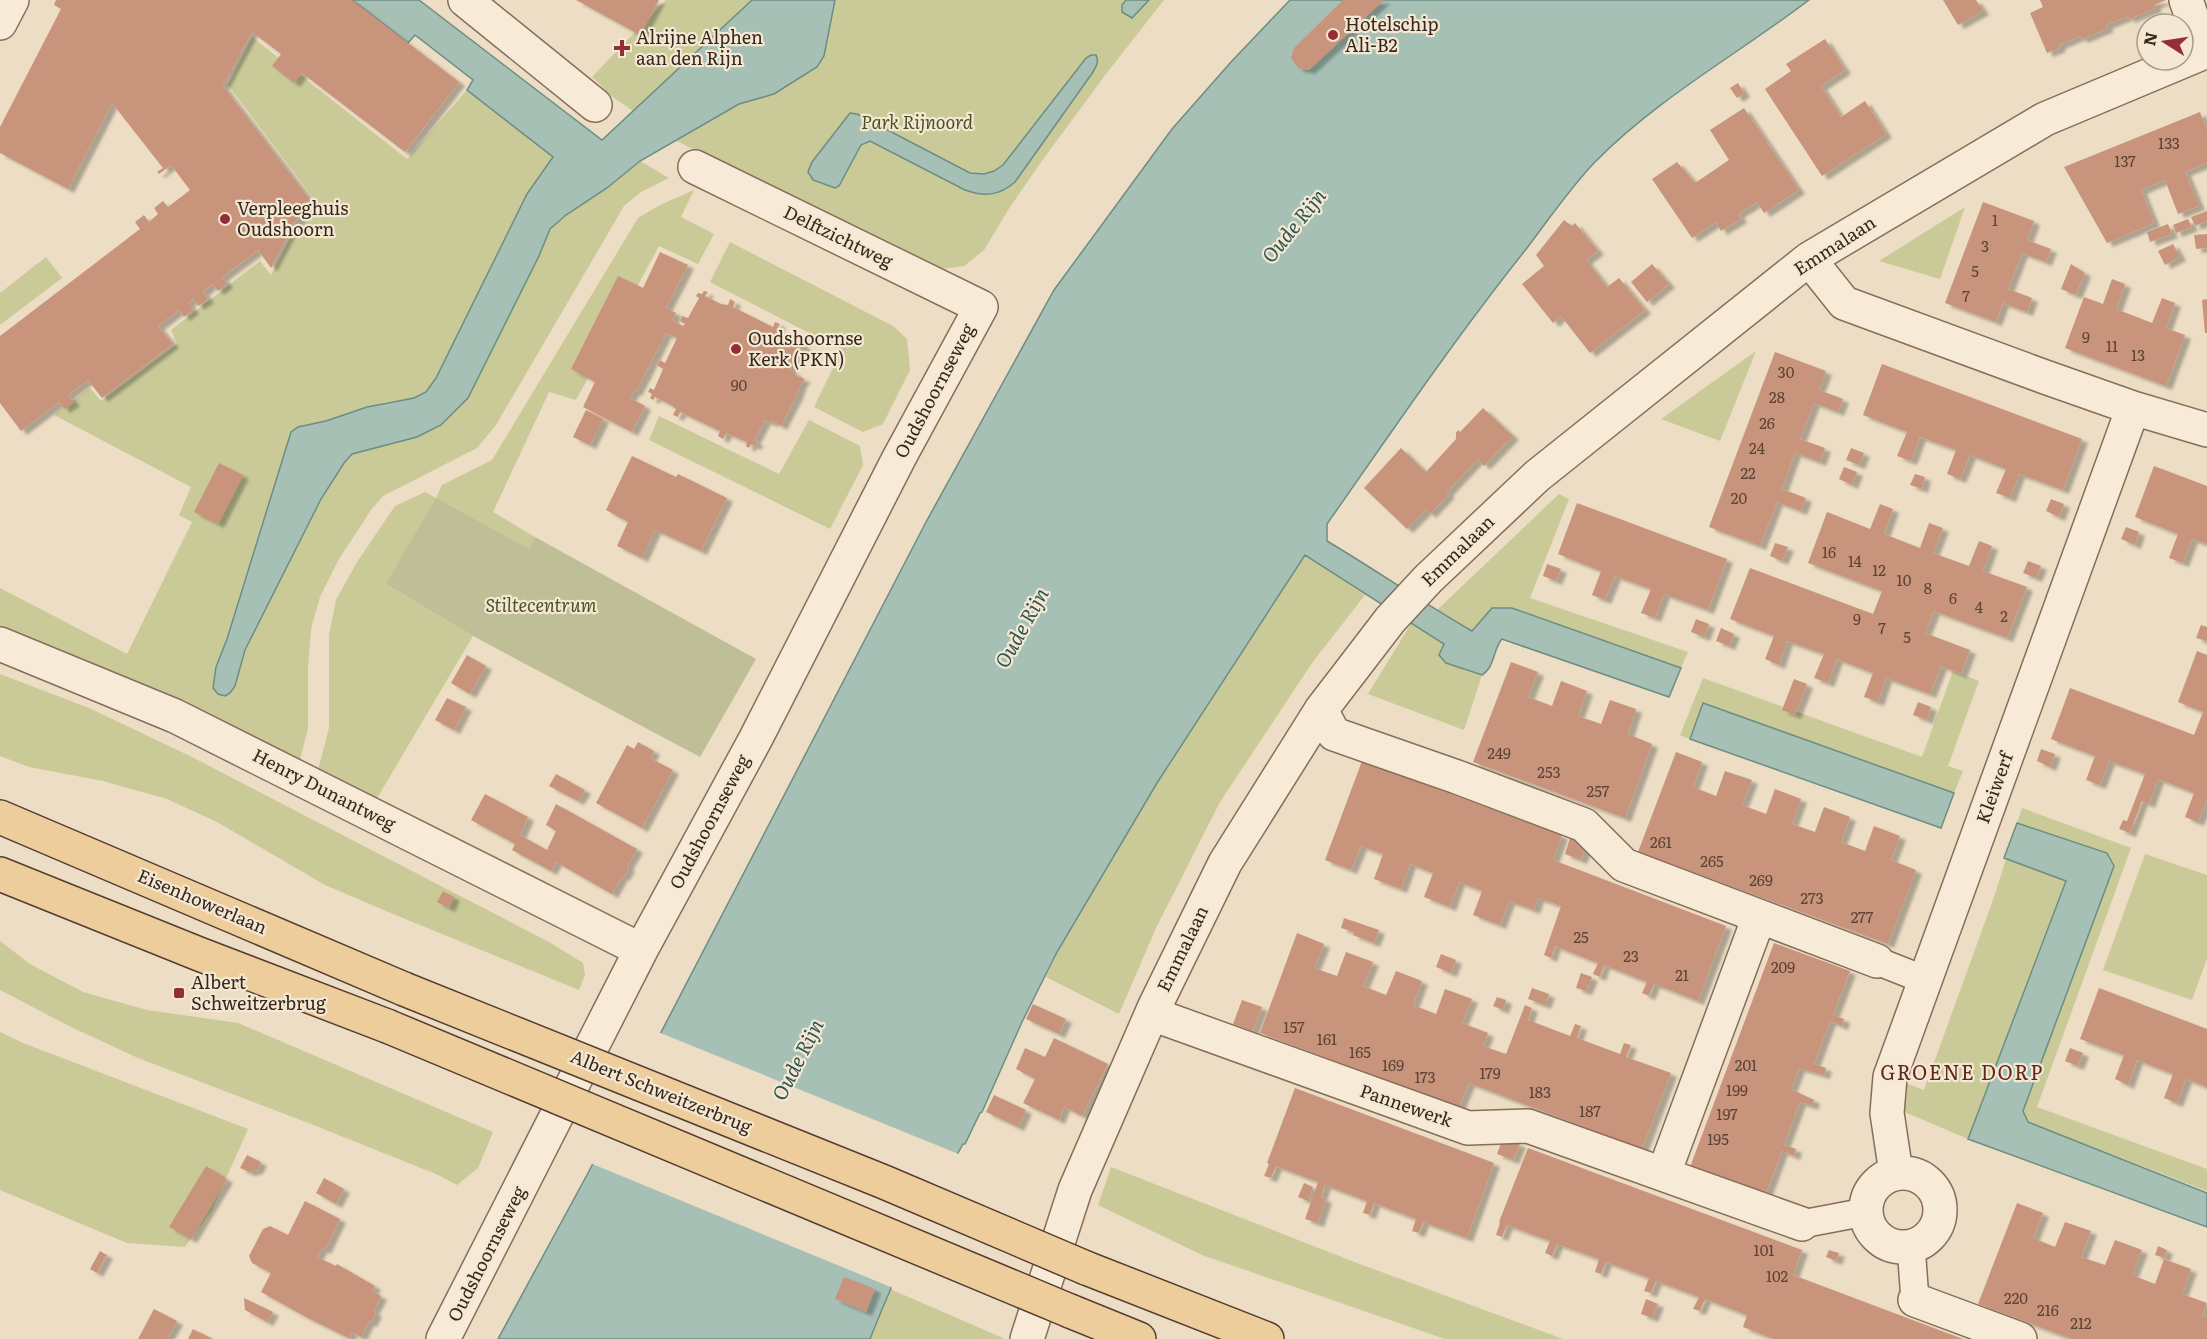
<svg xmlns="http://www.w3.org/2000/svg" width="2207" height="1339" font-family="Literata,serif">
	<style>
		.green { fill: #c9ca98 }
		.cemetery { fill: #bebf97 }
		.water { fill: #a6c0b6; stroke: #6d8d82; stroke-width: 1.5 }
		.pier { fill: #ecddc4 }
		.building { fill: #c9947b; filter: url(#shadow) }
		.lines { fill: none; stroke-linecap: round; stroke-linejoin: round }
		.pedestrian-casing { stroke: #866e5b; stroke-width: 30 }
		.minor-casing { stroke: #866e5b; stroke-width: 36 }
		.primary-casing { stroke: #543d2f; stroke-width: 36 }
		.pedestrian { stroke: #f7ebd7; stroke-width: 27 }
		.minor { stroke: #f7ebd7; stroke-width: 33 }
		.primary { stroke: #eecd9d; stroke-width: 33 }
		.primary-bridge-casing { stroke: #543d2f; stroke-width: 36; stroke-linecap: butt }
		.primary-bridge { stroke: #eecd9d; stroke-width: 33 }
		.poi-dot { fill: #932d38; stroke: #f4e8d3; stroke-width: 2 }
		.labels { text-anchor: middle; stroke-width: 4.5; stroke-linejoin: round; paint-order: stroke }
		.number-label { font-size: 15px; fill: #5c4336 }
		.poi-label { font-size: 18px; fill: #37281f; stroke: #f4e8d3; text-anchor: start }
		.park-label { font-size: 18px; font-style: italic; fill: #4b5226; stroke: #f4e8d3 }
		.street-label { font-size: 18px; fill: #37281f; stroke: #f4e8d3 }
		.water-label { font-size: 20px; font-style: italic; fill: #2e5650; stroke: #f4e8d3 }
		.neighbourhood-label { font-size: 20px; letter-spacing: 1.5px; fill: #622720; stroke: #f4e8d3 }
	</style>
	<defs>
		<filter id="shadow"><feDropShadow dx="6" dy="4" stdDeviation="1.5" flood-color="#0004"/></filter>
	</defs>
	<rect width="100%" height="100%" fill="#ecddc4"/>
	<path class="green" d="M666,0H1164L1106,74L1044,158L1010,207L984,250L964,266L934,270L675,140L604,91L605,89L592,77Z
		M252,37L407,159L467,90L553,157L527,194L436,378L426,392L414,398L386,402L326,421L298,427L291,432L227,639L216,667L235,686L245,650L321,499L344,463L352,454L417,437L441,425L539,256L550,230L556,223L607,188L640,161L669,178L641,192L624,206L496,425L477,448L383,496L371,510L339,559L320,597L311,629L308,667V728L300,760L181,701L0,626V588L127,654L192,522L179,515L191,487L54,415L90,388L101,401L177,344L171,330L260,261L271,275L296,227L321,208L228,85Z
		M694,190L681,217L714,234L698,264L659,246L576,400L549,392L493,512L535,537L529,549L386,584L473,636L376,800L318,770L329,728V635L336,600L357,562L395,506L425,492L436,498L442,485L492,460L638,218L660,205Z
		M1965,207L1940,279L1879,261Z
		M730,242L893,326L907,339L910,370L883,424L863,432L814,407L842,350L710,282Z
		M46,257L62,278L0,325V293Z
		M1756,351L1720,441L1661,419Z
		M659,416L779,474L809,420L860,446L863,465L830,529L649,440Z
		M1559,494L1569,499L1530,598L1688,652L1681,668L1512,608H1492L1472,631L1436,611Z
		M1305,554L1365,595L1312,663L1220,802L1156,928L1119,1014L1046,977L1057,952L1157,783Z
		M1412,622L1445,644L1446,663L1482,675L1464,730L1368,694Z
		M1953,671L1979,681L1948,766L1963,771L1954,793L1704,703L1690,739L1680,735L1703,678L1922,757Z
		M0,674L89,708L192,757L549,942L583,963L585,975L579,990L393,914L325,885L217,822L167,799L103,781L29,767L0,756Z
		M2022,808L2131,848L2037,1107L2207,1169V1191L2028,1122L2023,1111L2107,853L2017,823Z
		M2145,854L2207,875V959L2192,1000L2103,970Z
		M2006,859L2066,881L1968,1139L1900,1110L1899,1081L1924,1090L1994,897Z
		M0,941L30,964L83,992L147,1010L238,1023L493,1132L478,1168L457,1185L436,1174L311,1124L138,1058L71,1027L0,990Z
		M0,1032L23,1043L248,1129L212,1210L185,1247L127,1243L0,1190Z
		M1111,1167L1357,1263L1563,1339H1445L1202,1255L1098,1205Z
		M890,1289L1003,1338V1339H865Z"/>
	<path class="cemetery" d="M436,498L529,549L535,537L756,659L700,757L473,636L386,584Z"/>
	<path class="water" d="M352,0H419L602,140L752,0H835L824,56L817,67L774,94L739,104L640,161L607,188L566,215L550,229L539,256L468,398L441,425L417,437L352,454L344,463L321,499L245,650L235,686L230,693L225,696L218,694L213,688L216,667L227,639L291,432L298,427L326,421L367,407L414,398L426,392L436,378L527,194L553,157L467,90L473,80L415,35L408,43Z
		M1126,0H1149L1132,18L1122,12V5Z
		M1290,0H1809C1738,54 1658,98 1595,162C1570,188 1549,219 1527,248C1456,337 1392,431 1327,524V541C1376,570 1423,603 1472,631L1492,608H1512L1681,668L1669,697L1502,639C1493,649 1495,667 1482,675L1446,663L1439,655L1444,644L1305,555L1157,783L1057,952L1022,1022L982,1112L980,1113L965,1144H963C956,1157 948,1170 941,1184C914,1234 891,1286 870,1339H498L588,1173L926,522L1054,290L1172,129L1231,62Z
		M1091,55H1096C1099,62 1097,65 1093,72L1015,182C999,196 984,197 965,190L870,141L861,145L839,186L835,188L813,180L808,172L812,162L850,113L857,114L970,173L984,174L994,171L1003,165L1086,58Z
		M1703,703L1954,793L1941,828L1690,739Z
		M2017,823L2107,853L2114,866L2023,1111L2028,1122L2207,1193V1227L1968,1139L2066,881L2004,858Z"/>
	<path class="pier" d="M658,1032L961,1155L944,1183L893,1288L590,1163Z"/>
	<path class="building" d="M56,0H352L459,82L405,152L302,73L294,83L272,66L281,54L252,32L223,86L317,209L314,211L311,207L291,225L292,228L271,268L258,250L222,277L227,284L218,291L212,284L203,292L208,299L198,306L193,299L188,303L193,310L184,317L179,310L158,326L173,344L102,398L88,380L68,395L74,402L64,409L59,402L21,431L0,403V336L140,229L135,222L144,215L149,222L158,214L154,208L163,201L168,207L190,190L171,165L159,174L157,172L163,168L112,103L68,189L0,153V127L61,9L54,5Z
		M576,0H659L640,35Z
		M1343,0H1384L1309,70L1298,68L1291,58L1294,48Z
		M1943,0H1976L1983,11L1958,25Z
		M2040,0H2166L2154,5L2156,8L2129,19L2128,16L2106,25L2108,28L2082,39L2080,36L2059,45L2060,48L2047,53L2030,13L2043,7Z
		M1825,39L1845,70L1821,86L1841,117L1865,101L1886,134L1822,176L1765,89L1791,71L1786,64Z
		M1738,83L1744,93L1737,98L1730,88Z
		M1744,108L1799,190L1764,213L1757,202L1738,214L1741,219L1721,231L1716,222L1692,238L1652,179L1677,162L1695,183L1729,160L1710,130Z
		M2200,112L2207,130V163L2185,172L2199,206L2178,214L2165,180L2152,185L2141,190L2154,223L2107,243L2064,167Z
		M1983,202L2034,221L2027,240L2051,249L2046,262L2022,253L2008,289L2032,298L2027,312L2003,303L1996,322L1945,303Z
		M2207,211V221L2195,226L2191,217Z
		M2188,219L2192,227L2176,233L2173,225Z
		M1564,220L1572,226L1575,223L1598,251L1586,260L1607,287L1619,278L1645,310L1590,353L1561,316L1553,323L1522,284L1544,266L1536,255Z
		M2168,224L2172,234L2150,242L2147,232Z
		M2207,234V248L2196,249L2194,235Z
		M2173,244L2180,257L2165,265L2158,251Z
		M660,252L688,265L666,308L676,313L672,320L683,326L685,324L680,321L682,316L688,318L699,298L696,296L698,293L702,294L704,291L708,292L705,296L721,304L728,305L730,299L735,302L733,307L773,327L775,322L780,324L777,329L782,334L798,342L800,338L803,340L801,344L805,346L803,350L800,348L790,370L796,373L795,375L805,379L801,383L797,395L781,426L773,421L772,423L765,420L754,441L758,442L755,446L751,444L749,448L746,446L747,442L726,433L723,439L718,436L720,431L680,412L678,417L673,415L676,409L671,405L655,397L653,400L650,398L652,394L648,392L650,388L654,390L663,369L657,365L660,360L665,363L677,338L666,333L636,392L634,391L630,398L645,406L632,432L583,407L595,382L571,369L618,276L643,288Z
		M1652,264L1669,284L1647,302L1631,282Z
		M2071,264L2085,273L2076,295L2061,289Z
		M2112,279L2125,284L2116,309L2152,323L2162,298L2175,303L2166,328L2185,335L2166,386L2065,348L2084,297L2103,304Z
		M2207,299V333H2205L2202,300Z
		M1775,352L1826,371L1819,390L1843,399L1838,412L1814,403L1800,439L1825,448L1820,462L1795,453L1782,489L1806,498L1801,511L1777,502L1760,546L1709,527Z
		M1882,364L2082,439L2063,490L2019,474L2010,498L1996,493L2006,469L1970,455L1960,479L1947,474L1956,450L1920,437L1911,461L1897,456L1907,432L1863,415Z
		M1483,408L1513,436L1484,466L1478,459L1447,492L1449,494L1430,514L1426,510L1407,529L1364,488L1401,448L1426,472L1456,439V433L1458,430L1460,432Z
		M586,410L603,419L590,445L573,437Z
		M1851,448L1864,453L1859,465L1846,460Z
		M632,456L676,477L678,474L727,498L701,551L655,530L642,558L617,546L628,522L606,510Z
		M219,463L243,475L218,524L194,512Z
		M2154,466L2207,486V544L2192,539L2183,563L2169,558L2178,534L2135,517Z
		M1844,467L1857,472L1852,485L1839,479Z
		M1915,474L1925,477L1922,489L1910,485Z
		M2051,499L2064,504L2059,517L2046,511Z
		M1577,503L1727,559L1708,610L1664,594L1655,618L1641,613L1651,589L1615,576L1605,600L1592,595L1601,571L1558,554Z
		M1880,504L1893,509L1884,534L1920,548L1929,523L1943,528L1933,553L1969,566L1979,541L1992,546L1983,571L2027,587L2007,638L1934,611L1925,633L1970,650L1961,674L1941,666L1930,694L1886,678L1878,702L1864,697L1873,673L1837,659L1828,683L1814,678L1824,654L1787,641L1779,665L1765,659L1774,636L1730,619L1750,568L1873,614L1882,591L1808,563L1827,512L1870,529Z
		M2126,527L2139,532L2135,545L2121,539Z
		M1775,543L1788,547L1782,561L1770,556Z
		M2028,561L2041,566L2036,578L2023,573Z
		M1547,564L1561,569L1556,581L1543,576Z
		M1696,619L1709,624L1704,637L1691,632Z
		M2201,625L2207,627V641L2196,638Z
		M1721,628L1734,634L1729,646L1716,641Z
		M2197,651L2207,655V800L2198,822L2185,817L2194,793L2158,779L2149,804L2142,801L2130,833L2119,829L2123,820L2127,821L2145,774L2109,761L2100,785L2086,780L2095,756L2051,739L2070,688L2194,735L2203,712L2178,702Z
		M467,655L486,666L470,694L451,683Z
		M1511,662L1538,672L1528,697L1552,706L1561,681L1587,691L1578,716L1601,724L1610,700L1636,709L1628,734L1652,744L1625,818L1473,762Z
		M1794,679L1807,684L1795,715L1782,710Z
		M447,698L466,707L454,730L435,720Z
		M1918,702L1931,707L1927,720L1913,715Z
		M638,742L654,751L650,758L673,770L642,828L596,803L627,745L634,749Z
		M2041,749L2055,754L2050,767L2037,761Z
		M1676,752L1702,762L1693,787L1716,796L1725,771L1752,780L1742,805L1766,814L1775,789L1801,799L1792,824L1815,832L1824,807L1850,817L1841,842L1865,851L1874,826L1900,836L1891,860L1916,870L1888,944L1638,852Z
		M1362,761L1562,835L1553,860L1726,926L1698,1001L1654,984L1649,996L1642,993L1647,982L1604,965L1600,977L1593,974L1598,963L1555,946L1551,958L1544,955L1561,906L1538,898L1534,910L1509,901L1500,925L1473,915L1482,891L1459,882L1450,907L1424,897L1433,873L1410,864L1401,889L1374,879L1383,854L1361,846L1351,870L1325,860Z
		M556,774L585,790L578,801L549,786Z
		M485,794L528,817L520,835L547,850L556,831L546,825L556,804L637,849L627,866L629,867L624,877L622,876L612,894L556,862L551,871L512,850L515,844L471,820Z
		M1570,838L1587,844L1581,860L1565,854Z
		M443,891L454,897L449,908L437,902Z
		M1344,918L1379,930L1374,943L1353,935L1354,932L1341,928Z
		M1297,933L1324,944L1314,968L1337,976L1346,952L1373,962L1363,986L1386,995L1396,971L1422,981L1413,1005L1436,1014L1445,989L1472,999L1462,1023L1488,1033L1483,1046L1506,1054L1525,1005L1532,1008L1528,1020L1570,1036L1575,1024L1581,1026L1577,1038L1620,1054L1624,1043L1631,1045L1626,1057L1671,1073L1642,1149L1469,1083L1459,1107L1260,1033Z
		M1774,943L1850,971L1833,1015L1844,1019L1842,1026L1830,1021L1814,1064L1826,1068L1824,1075L1799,1068L1791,1089L1814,1100L1812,1106L1800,1102L1784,1145L1796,1149L1794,1156L1782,1151L1765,1196L1690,1167Z
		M1441,954L1456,960L1451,973L1436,967Z
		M1581,973L1592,977L1586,991L1576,988Z
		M1532,988L1549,994L1545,1005L1528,999Z
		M2099,988L2207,1029V1087L2186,1079L2177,1103L2164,1098L2173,1074L2137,1060L2128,1085L2115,1079L2124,1055L2080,1039Z
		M1497,997L1506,1000L1503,1010L1493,1006Z
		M1242,1000L1262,1007L1253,1031L1233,1024Z
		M1033,1004L1066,1019L1059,1034L1026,1019Z
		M1054,1038L1108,1064L1082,1116L1064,1107L1059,1120L1023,1103L1035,1079L1016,1069L1025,1048L1045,1057Z
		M2070,1048L2083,1053L2078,1066L2065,1061Z
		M1295,1088L1494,1163L1467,1238L1423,1222L1419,1233L1412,1231L1416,1219L1374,1203L1370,1215L1363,1213L1367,1201L1325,1185L1321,1197L1326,1199L1318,1223L1305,1219L1318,1182L1276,1166L1271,1178L1264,1176L1269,1164L1267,1163Z
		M994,1095L1026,1110L1018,1127L986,1112Z
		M1503,1138L1520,1144L1513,1160L1497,1154Z
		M1528,1148L1802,1250L1793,1275L1963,1339H1774L1743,1327L1747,1315L1705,1299L1700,1311L1693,1309L1699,1297L1656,1281L1651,1293L1644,1291L1649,1278L1606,1262L1601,1274L1595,1272L1599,1259L1557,1244L1552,1256L1545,1253L1550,1241L1507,1225L1502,1237L1496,1235L1500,1223L1499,1222Z
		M247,1155L261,1162L257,1170L249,1172L240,1168Z
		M206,1166L227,1179L191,1239L169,1227Z
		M324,1178L344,1189L336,1204L316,1193Z
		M1304,1183L1313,1187L1308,1201L1298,1197Z
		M305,1201L340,1219L325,1250L322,1248L317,1257L336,1266L337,1264L375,1286L372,1291L381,1296L373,1311L376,1313L371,1323L368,1322L361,1337L351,1332L349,1338L308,1318L261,1292L271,1273L252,1263L249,1256L263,1229L270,1226L288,1235Z
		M2017,1203L2043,1213L2033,1238L2055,1247L2065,1222L2091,1231L2081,1257L2105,1265L2115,1240L2142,1250L2132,1275L2155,1284L2164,1259L2191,1269L2182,1294L2207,1303L2202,1315L2207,1317V1339H2072L1978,1304Z
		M2158,1246L2167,1250L2164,1258L2155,1255Z
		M1829,1250L1839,1253L1836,1261L1826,1257Z
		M100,1251L107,1255L97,1273L90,1269Z
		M844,1277L875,1289L866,1312L835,1299Z
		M244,1298L273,1312L267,1322L245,1310Z
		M1646,1299L1658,1304L1652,1318L1641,1314Z
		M154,1309L177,1321L167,1339H138Z
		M193,1329L213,1339H188Z"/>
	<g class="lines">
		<g class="pedestrian-casing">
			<path id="pedestrian" d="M1877,961L1925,980
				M1802,1224L1865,1212
				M1911,1246L1915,1300"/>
		</g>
		<g class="minor-casing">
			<path id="minor" d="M465,0L595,105
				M2186,0L2204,52
				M0,23L12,0
				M1809,259L1844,303L2045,377L2133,408L2207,430
				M0,644L175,716L641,950
				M1321,710L1334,734L1457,777L1584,825L1624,865L1877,961
				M1152,1014L1468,1128L1528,1126L1802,1224
				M1664,1173L1759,917
				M1896,1173L1887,1113L1890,1077L2133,408
				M1866 1210a37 37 0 1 1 74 0a37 37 0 1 1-74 0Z
				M1915,1300L2020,1339
				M443,1339L641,950L756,738L899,458L981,307L695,167
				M1027,1339L1075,1190L1154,1008L1225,863L1321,710L1390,620L1428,579L1537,476L1809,259L2045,119L2207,51"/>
		</g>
		<g class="primary-casing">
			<path id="primary" d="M0,817L404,989
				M0,874L199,954L387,1026
				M1086,1268L1267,1339
				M1070,1311L1139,1339"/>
		</g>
		<use href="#pedestrian" class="pedestrian"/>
		<use href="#minor" class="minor"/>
		<use href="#primary" class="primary"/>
		<g class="primary-bridge-casing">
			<path id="primary-bridge" d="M404,989L884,1182L1086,1268
				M387,1026L1070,1311"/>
		</g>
		<use href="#primary-bridge" class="primary-bridge"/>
	</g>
	<g class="poi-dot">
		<circle cx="1333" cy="35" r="6"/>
		<path d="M619 39h6v6h6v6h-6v6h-6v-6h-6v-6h6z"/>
		<circle cx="225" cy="219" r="6"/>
		<circle cx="736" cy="349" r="6"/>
		<rect x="173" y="987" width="12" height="12" rx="3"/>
	</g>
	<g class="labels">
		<g class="number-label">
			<text x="2169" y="149">133</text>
			<text x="2125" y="167">137</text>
			<text x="1995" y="226">1</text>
			<text x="1985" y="252">3</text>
			<text x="1975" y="277">5</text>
			<text x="1966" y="302">7</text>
			<text x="2086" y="343">9</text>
			<text x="2112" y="352">11</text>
			<text x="2138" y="361">13</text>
			<text x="1786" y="378">30</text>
			<text x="739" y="391">90</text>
			<text x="1777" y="403">28</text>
			<text x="1767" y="429">26</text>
			<text x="1757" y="454">24</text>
			<text x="1748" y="479">22</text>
			<text x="1739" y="504">20</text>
			<text x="1829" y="558">16</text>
			<text x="1855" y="567">14</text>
			<text x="1879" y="576">12</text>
			<text x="1904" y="586">10</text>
			<text x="1928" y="594">8</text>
			<text x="1953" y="604">6</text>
			<text x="1979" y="613">4</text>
			<text x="2004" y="622">2</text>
			<text x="1857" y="625">9</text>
			<text x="1882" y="634">7</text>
			<text x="1907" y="643">5</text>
			<text x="1499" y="759">249</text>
			<text x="1549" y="778">253</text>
			<text x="1598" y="797">257</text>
			<text x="1661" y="848">261</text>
			<text x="1712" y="867">265</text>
			<text x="1761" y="886">269</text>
			<text x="1812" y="904">273</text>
			<text x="1862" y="923">277</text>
			<text x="1581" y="943">25</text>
			<text x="1631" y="962">23</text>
			<text x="1783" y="973">209</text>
			<text x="1682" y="981">21</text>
			<text x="1294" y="1033">157</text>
			<text x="1327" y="1045">161</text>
			<text x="1360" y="1058">165</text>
			<text x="1393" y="1071">169</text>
			<text x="1746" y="1071">201</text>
			<text x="1490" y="1079">179</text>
			<text x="1425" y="1083">173</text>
			<text x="1737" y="1096">199</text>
			<text x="1540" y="1098">183</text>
			<text x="1590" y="1117">187</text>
			<text x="1727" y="1120">197</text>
			<text x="1718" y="1145">195</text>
			<text x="1764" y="1256">101</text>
			<text x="1777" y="1282">102</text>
			<text x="2016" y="1304">220</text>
			<text x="2048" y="1316">216</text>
			<text x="2081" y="1329">212</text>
		</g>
		<g class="poi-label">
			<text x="1345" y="31">Hotelschip<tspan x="1345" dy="21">Ali-B2</tspan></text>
			<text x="636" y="44">Alrijne Alphen<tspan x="636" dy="21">aan den Rijn</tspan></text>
			<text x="237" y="215">Verpleeghuis<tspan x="237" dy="21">Oudshoorn</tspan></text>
			<text x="748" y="345">Oudshoornse<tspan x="748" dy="21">Kerk (PKN)</tspan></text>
			<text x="191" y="989">Albert<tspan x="191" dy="21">Schweitzerbrug</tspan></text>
		</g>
		<g class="park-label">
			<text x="917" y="129">Park Rijnoord</text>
			<text x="541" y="612">Stiltecentrum</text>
		</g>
		<g class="street-label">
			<text transform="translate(838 237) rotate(26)" y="6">Delftzichtweg</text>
			<text transform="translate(1835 246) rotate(-33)" y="6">Emmalaan</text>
			<text transform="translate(935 391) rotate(-62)" y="6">Oudshoornseweg</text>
			<text transform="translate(1458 551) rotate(-44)" y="6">Emmalaan</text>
			<text transform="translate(1995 788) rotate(-70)" y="6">Kleiwerf</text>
			<text transform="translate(324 790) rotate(27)" y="6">Henry Dunantweg</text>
			<text transform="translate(710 822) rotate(-62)" y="6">Oudshoornseweg</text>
			<text transform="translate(202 902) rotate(23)" y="6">Eisenhowerlaan</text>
			<text transform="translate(1183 949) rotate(-64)" y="6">Emmalaan</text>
			<text transform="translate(661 1092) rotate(22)" y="6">Albert Schweitzerbrug</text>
			<text transform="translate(1406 1106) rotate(19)" y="6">Pannewerk</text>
			<text transform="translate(487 1254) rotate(-63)" y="6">Oudshoornseweg</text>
		</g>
		<g class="water-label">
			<text transform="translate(1294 226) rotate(-51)" y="7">Oude Rijn</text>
			<text transform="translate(1022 628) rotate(-61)" y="7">Oude Rijn</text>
			<text transform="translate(798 1060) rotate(-63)" y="7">Oude Rijn</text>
		</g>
		<g class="neighbourhood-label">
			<text x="1962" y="1080">GROENE DORP</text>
		</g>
	</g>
	<g transform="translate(2165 42) rotate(282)"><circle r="28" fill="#f4e8d3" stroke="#a89b8b" stroke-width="1.5"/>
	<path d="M0-4.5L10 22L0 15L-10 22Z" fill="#932d38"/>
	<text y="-9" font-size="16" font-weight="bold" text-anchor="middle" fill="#37281f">N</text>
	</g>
</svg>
